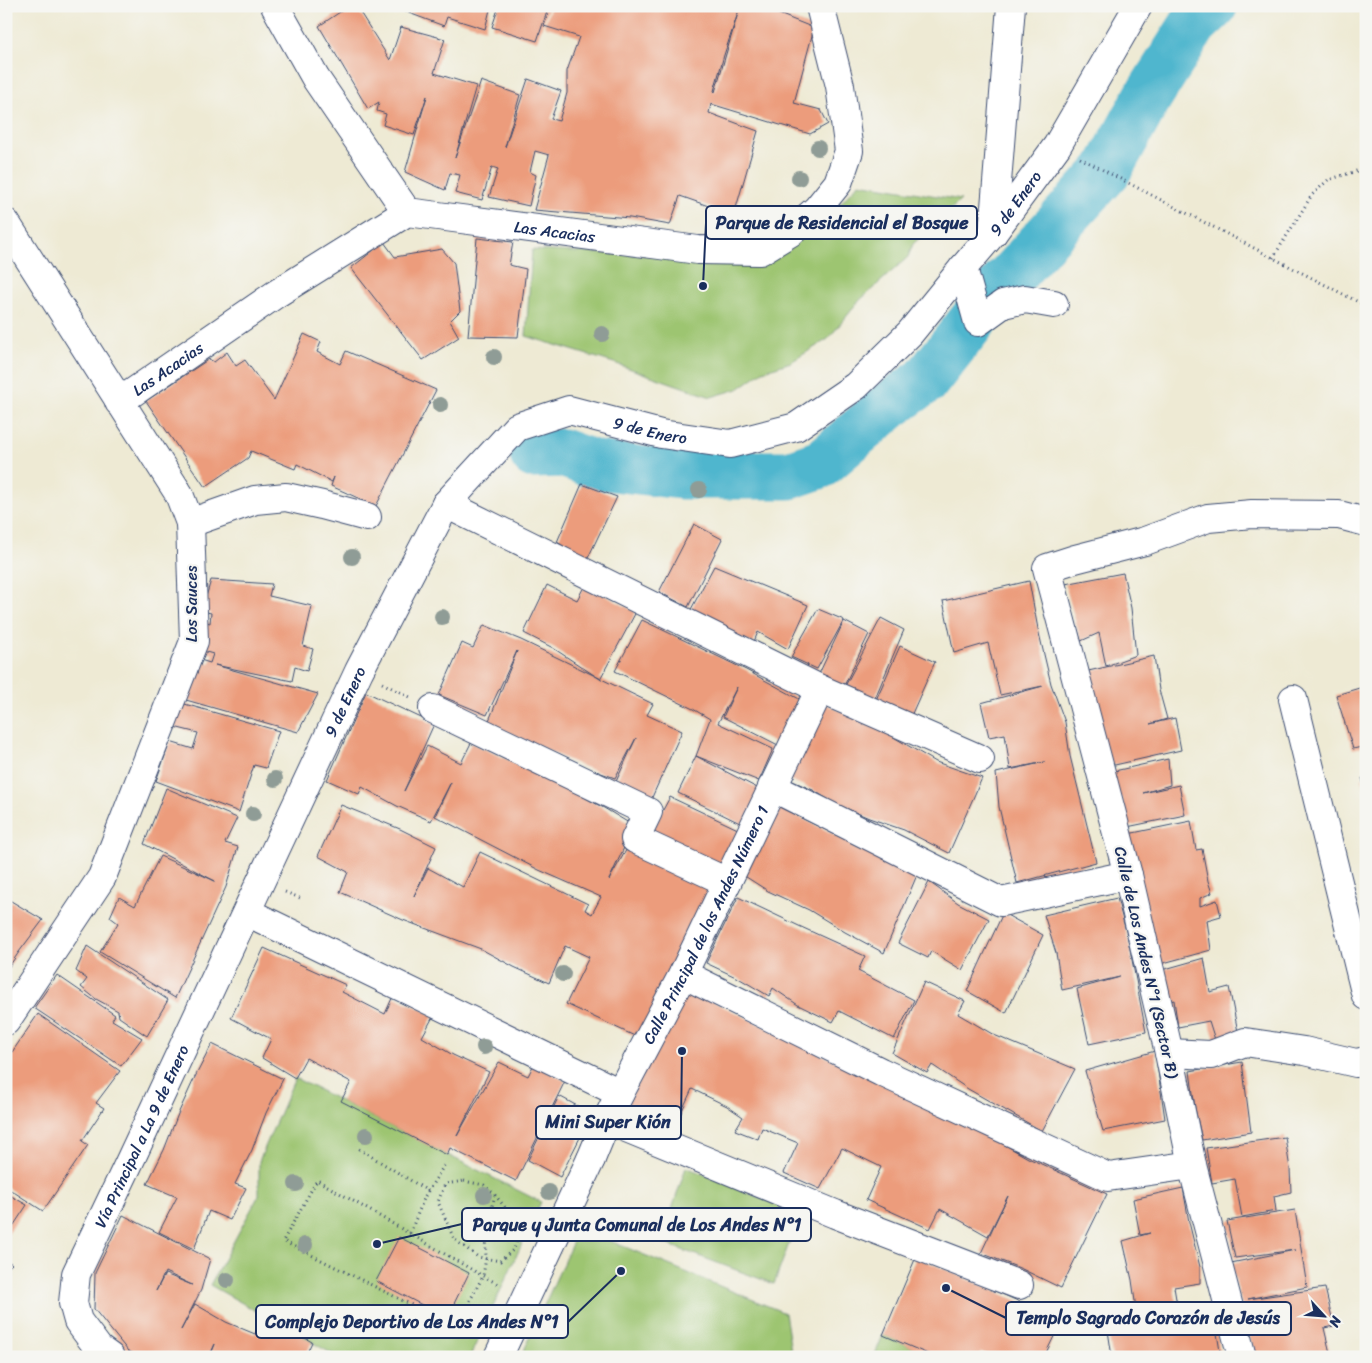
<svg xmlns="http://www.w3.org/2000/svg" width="1372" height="1363" font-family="Sriracha,sans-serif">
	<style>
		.green { fill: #9dc571; stroke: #5c7a68 }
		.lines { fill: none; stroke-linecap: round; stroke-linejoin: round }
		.river { stroke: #50b6ce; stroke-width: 49 }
		.building { fill: #ec9c7c; fill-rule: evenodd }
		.minor-casing { stroke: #3b4b70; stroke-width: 30 }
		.tertiary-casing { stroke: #3b4b70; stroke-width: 30 }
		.path { stroke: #3b4b70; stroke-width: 3; stroke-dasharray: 1 4; stroke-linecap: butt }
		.minor { stroke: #fff; stroke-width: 28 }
		.tertiary { stroke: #fff; stroke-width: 28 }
		.tree { fill: #8f9c96 }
		.labels { text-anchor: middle; stroke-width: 4.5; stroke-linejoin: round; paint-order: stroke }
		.street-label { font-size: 16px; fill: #1b2f5e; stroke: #f6f6f2 }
		.leader { fill: none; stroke: #1b2f5e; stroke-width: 2 }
		.callout-dot { fill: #1b2f5e; stroke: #f6f6f2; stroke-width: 2 }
		.callout { fill: #f6f6f2; stroke: #1b2f5e; stroke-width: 2 }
		.callout-label { font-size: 18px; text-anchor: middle; font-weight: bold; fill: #1b2f5e }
	</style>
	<rect width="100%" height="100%" fill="#f6f6f2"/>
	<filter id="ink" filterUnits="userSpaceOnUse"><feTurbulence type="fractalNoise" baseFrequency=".02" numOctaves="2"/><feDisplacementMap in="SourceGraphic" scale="10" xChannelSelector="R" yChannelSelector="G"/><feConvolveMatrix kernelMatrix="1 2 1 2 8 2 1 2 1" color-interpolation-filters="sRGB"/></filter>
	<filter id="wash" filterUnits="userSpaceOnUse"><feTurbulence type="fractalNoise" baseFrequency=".0096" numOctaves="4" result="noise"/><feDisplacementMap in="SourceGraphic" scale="20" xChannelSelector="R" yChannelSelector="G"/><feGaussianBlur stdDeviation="1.12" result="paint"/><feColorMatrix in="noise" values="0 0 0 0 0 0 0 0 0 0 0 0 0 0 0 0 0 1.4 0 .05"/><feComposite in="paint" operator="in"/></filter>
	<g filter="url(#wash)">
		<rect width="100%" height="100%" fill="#eeead4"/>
		<path class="green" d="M859,183L961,200L913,244L908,257L860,300L828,339L791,362L763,371L738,389L711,397L614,363L526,336L532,250L768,261L822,224Z
			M295,1078L541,1202L470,1357H338L210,1285L259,1195V1161Z
			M686,1167L800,1214L774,1284L661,1242Z
			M579,1228L785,1313L792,1357H521Z
			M883,1335L935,1357H874Z"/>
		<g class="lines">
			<path class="river" d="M534,454L562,453L596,465L681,475H789L821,464L890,405L926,380L989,300L1107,171L1149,95L1194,24L1213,6"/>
		</g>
		<g id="blocks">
			<path class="building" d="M349,6H356L390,60L401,27L445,39L434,73L476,86L455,158L481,81L520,95L505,147L528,79L561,91L551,119L559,121L567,93V71L579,37L544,26L551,6H759L814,28L794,103L821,110L828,124L810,134L711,104L709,113L758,131L734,215L680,196L670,225L630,218L534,210L549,155L535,151L530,172L536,175L529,206L489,197L498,169L492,167L482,200L455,193L460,175L450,173L445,190L405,172L427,96L414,135L383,125L386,114L377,111L379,102L368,109L319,26ZM738,13L715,92L714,91L724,55Z
				M399,6H491L485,29L447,17L444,26L398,9Z
				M499,6H549L537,41L492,27Z
				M477,238L513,242L509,265L526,269L518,337L468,336Z
				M384,242L395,257L442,249L454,263L460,311L450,321L459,337L423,360L351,268Z
				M304,334L321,342L317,352L340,364L346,351L436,390L376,506L331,486L334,477L332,482L297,464L295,469L251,451L248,458L205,487L146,401L209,359L214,362L227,352L236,366L245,360L274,400Z
				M582,484L617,497L587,560L557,542Z
				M694,524L722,539L688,607L659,592Z
				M714,566L808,605L788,649L758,632L753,644L688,615Z
				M1123,573L1131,608L1136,655L1106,666L1099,633L1081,641L1065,584Z
				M211,580L272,584L269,596L312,606L303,646L313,649L307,671L295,667L292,681L215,665L318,694L298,732L186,700L197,659L210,663L213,654L196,649L203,621L210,623L211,613L202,611Z
				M1029,581L1038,629L1051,684L1065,722L1070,756L1096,862L1017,883L999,807L996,773L1045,762L1010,769L1005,734L989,737L981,703L1043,686L1000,695L988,643L954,653L943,601Z
				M547,585L577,600L585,585L636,612L600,679L553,648L524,633Z
				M818,609L844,620L817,669L791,657Z
				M881,618L904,630L875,698L844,688Z
				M642,620L746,670L803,701L780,746L723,717L737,687L718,723L773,749L759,781L696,756L710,719L693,709L615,671Z
				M844,621L869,634L843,688L818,676Z
				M484,625L521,640L653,704L647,715L682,731L649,804L614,786L636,738L615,778L579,765L488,723L517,651L487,715L439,695L462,643L473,648Z
				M900,646L935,662L910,718L875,702Z
				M1154,656L1159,690L1167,719L1150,724L1175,718L1181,750L1106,767L1084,672Z
				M1366,686V746L1353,749L1336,695Z
				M366,692L434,724L404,791L427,746L461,763L471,743L542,775L604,808L634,826L609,880L629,845L717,884L639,1038L566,1004L589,957L565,946L549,983L514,967L481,949L403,920L340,892L348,872L318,856L341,805L400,829L436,847L414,896L428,868L463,887L480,852L588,904L585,910L592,914L601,897L539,870L435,816L451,782L431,821L397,806L362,787L359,794L327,780Z
				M181,703L279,731L266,768L254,765L239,812L156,781L170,742L193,749L198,733L174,727Z
				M825,704L873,725L936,762L982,778L949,853L904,830L869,818L834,803L813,790L788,779Z
				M696,756L761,790L744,825L678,793Z
				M1168,759L1170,785L1143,793L1179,785L1185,815L1127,827L1122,798L1115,799L1110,772Z
				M1366,777V791H1365L1362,778Z
				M166,788L237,818L225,843L238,847L226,887L175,998L100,952L118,923L110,917L119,897L135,906L160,856L215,881L144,844Z
				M670,797L742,831L720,870L649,836Z
				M777,806L917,875L884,953L845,932L809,910L768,891L743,875Z
				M1191,821L1196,850L1202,849L1208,881L1212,893L1200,898V906L1217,900L1221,916L1207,920L1211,950L1156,965L1123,835Z
				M929,882L958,903L989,919L962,970L931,951L928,958L898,943Z
				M738,897L799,926L865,956L858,971L914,1000L894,1039L839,1011L833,1022L798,1005L773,988L769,996L740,979L706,963Z
				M6,898L43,920L19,952L6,971Z
				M1117,898L1128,939L1146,1032L1089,1044L1077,989L1120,977L1062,990L1056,953L1044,915Z
				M1003,913L1043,935L1006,1013L967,991Z
				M87,946L168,1000L147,1036L119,1017L118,1011L96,999L81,987L87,979L76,971Z
				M264,948L346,985L342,992L385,1014L393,996L434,1015L422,1037L453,1055L489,1072L457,1136L499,1062L528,1076L534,1064L565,1081L516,1181L450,1148L447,1155L341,1101L351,1082L306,1058L295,1078L262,1058L271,1039L231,1018Z
				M1204,958L1210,992L1229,987L1239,1037L1216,1043L1209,1021L1178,1027L1174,1000L1164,1003L1158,971Z
				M57,975L115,1015L112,1020L142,1038L121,1066L34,1008Z
				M924,982L965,1001L958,1014L994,1035L1075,1069L1042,1131L968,1089L932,1065L927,1073L892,1053Z
				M685,988L989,1136L1028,1158L1107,1194L1061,1288L1022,1269L981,1253L1008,1196L988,1236L940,1209L930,1229L866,1200L881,1167L842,1148L820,1189L784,1173L798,1143L762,1128L758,1139L735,1130L743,1117L727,1106L692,1089L672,1132L624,1110Z
				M38,1014L120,1071L96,1103L104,1108L82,1141L88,1145L43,1211L6,1187V1061Z
				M212,1044L283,1079L266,1113L252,1150L235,1184L246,1188L230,1220L209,1211L194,1249L159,1232L177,1197L147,1184L164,1150L178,1114L194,1079Z
				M1155,1051L1165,1119L1103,1131L1085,1071Z
				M1242,1062L1251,1132L1202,1140L1195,1108L1190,1071Z
				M559,1096L592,1114L560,1177L528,1160Z
				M1285,1137L1290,1169L1291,1192L1274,1196L1276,1211L1242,1217L1235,1179L1212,1183L1206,1148Z
				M1183,1188L1189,1222L1200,1267V1283L1174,1287L1178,1311L1212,1304L1221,1357H1112L1107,1324L1173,1311L1137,1316L1132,1280L1123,1241L1150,1233L1140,1235L1133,1199Z
				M6,1193L27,1205L6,1237Z
				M1295,1210L1307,1287L1248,1299L1325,1288L1334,1326L1324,1328L1330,1353L1316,1357H1255L1231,1263L1295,1250L1235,1258L1227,1221Z
				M123,1215L210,1259L201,1290L181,1330L195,1304L226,1322L255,1334L264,1315L312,1342L305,1357H210L215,1344L209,1357H141L128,1351L94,1309L95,1273ZM165,1272L192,1285L165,1274L156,1291Z
				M399,1237L469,1273L447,1318L376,1281Z
				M916,1257L1062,1320L1044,1357H994L981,1352L978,1357H935L883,1335Z
				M6,1259L12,1264L6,1270Z"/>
		</g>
	</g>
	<g filter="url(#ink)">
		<use href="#blocks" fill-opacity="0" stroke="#3b4b70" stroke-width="1"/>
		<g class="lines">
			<g class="minor-casing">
				<g id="minor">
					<path d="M275,6L316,79L407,212"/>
					<path d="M6,223L179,494L190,523L194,641L102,877L6,1021"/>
					<path d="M993,233L1011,6"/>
					<path d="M963,268L978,322L1003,304L1025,299L1054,304"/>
					<path id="s1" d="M119,402L276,294L407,212L698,250L760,251L791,232L817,209L838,183L849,151L840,86L820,6"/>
					<path d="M446,504L820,689L980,759"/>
					<path d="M190,523L255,500L286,497L322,505L367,517"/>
					<path d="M1293,699L1366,996"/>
					<path d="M433,709L648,812L635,839L727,882"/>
					<path d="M772,787L1001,902L1128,875"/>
					<path d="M247,912L620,1093"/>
					<path d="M683,974L881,1072L1108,1177L1192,1165"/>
					<path d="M1169,1053L1211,1055L1245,1042L1304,1051L1356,1063L1366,1061"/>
					<path d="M607,1120L835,1214L1019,1285"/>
					<path id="s2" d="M591,1159L607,1120L620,1093L683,974L820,689"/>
					<path d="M1242,1357L1192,1165L1169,1053L1128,875L1047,568L1075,559L1145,541L1208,518L1252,514L1339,515L1366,522"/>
				</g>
			</g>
			<g class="tertiary-casing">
				<g id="tertiary">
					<path id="s3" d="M110,1357L99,1349L78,1321L73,1303L76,1274L128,1165L359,671L446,504L517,427L569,410L661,434L730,444L796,427L856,386L910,333L963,268L993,233L1057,146L1138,6"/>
					<path d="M498,1357L591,1159"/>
				</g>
			</g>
			<path class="path" d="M1080,158L1366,306
				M1273,258L1312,195L1328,180L1366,168
				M382,683L410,697
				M285,892L300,898
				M359,1149L428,1191
				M464,1181L484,1185L495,1195L513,1217L519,1234L514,1249L500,1261L478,1257L454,1239L438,1202L445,1184Z
				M495,1195L485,1232L486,1258L483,1276L456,1327L283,1241L317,1180L483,1276L500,1285
				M410,1233L425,1196L445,1164"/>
			<use href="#minor" class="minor"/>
			<use href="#tertiary" class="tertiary"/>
		</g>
		<g class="tree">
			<circle cx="818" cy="148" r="8"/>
			<circle cx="799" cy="178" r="8"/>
			<circle cx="602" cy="334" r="8"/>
			<circle cx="494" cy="357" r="8"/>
			<circle cx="440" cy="405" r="8"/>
			<circle cx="699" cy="490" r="8"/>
			<circle cx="352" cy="557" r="8"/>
			<circle cx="442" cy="617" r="8"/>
			<circle cx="275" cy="779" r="8"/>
			<circle cx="253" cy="814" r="8"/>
			<circle cx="563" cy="974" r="8"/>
			<circle cx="484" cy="1047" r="8"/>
			<circle cx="366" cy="1135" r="8"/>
			<circle cx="296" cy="1184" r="8"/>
			<circle cx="549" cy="1192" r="8"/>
			<circle cx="484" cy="1195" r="8"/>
			<circle cx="305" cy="1245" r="8"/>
			<circle cx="227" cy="1280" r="8"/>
		</g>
	</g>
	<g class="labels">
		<g class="street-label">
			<text dy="6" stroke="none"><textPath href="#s3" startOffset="1659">9 de Enero</textPath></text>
			<text dy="6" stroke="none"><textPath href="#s1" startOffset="494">Las Acacias</textPath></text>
			<text dy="6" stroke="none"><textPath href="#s1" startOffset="59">Las Acacias</textPath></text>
			<text dy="6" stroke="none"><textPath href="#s3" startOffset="1194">9 de Enero</textPath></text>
			<text transform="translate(191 604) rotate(-90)" y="6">Los Sauces</text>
			<text dy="6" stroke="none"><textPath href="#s3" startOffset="729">9 de Enero</textPath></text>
			<text dy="6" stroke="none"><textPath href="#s2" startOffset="261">Calle Principal de los Andes Número 1</textPath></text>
			<text transform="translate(1147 962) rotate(77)" y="6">Calle de Los Andes N°1 (Sector B)</text>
			<text dy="6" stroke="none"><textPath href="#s3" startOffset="249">Vía Principal a La 9 de Enero</textPath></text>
		</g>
	</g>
	<path class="leader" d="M703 286L706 223M682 1051L681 1122M377 1244L462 1224M946 1288L1006 1318M621 1271L568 1322"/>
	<g class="callout-dot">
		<circle cx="703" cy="286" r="5"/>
		<circle cx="682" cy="1051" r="5"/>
		<circle cx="377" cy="1244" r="5"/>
		<circle cx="946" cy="1288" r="5"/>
		<circle cx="621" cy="1271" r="5"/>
	</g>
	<g class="callout">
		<rect x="706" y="206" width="271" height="33" rx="5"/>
		<rect x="536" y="1106" width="145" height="33" rx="5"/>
		<rect x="462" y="1208" width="349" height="33" rx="5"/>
		<rect x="1006" y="1302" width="285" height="33" rx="5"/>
		<rect x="256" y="1305" width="312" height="33" rx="5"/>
	</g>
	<g class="callout-label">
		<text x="842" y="229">Parque de Residencial el Bosque</text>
		<text x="608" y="1128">Mini Super Kión</text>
		<text x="637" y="1231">Parque y Junta Comunal de Los Andes N°1</text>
		<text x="1148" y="1324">Templo Sagrado Corazón de Jesús</text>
		<text x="412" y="1328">Complejo Deportivo de Los Andes N°1</text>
	</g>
	<rect width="1372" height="1363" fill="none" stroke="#f6f6f2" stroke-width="25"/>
	<g transform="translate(1324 1316) rotate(116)" stroke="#f6f6f2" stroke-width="4" paint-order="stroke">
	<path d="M0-4L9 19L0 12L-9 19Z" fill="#1b2f5e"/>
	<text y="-8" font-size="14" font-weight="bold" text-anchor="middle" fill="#1b2f5e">N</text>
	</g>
</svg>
